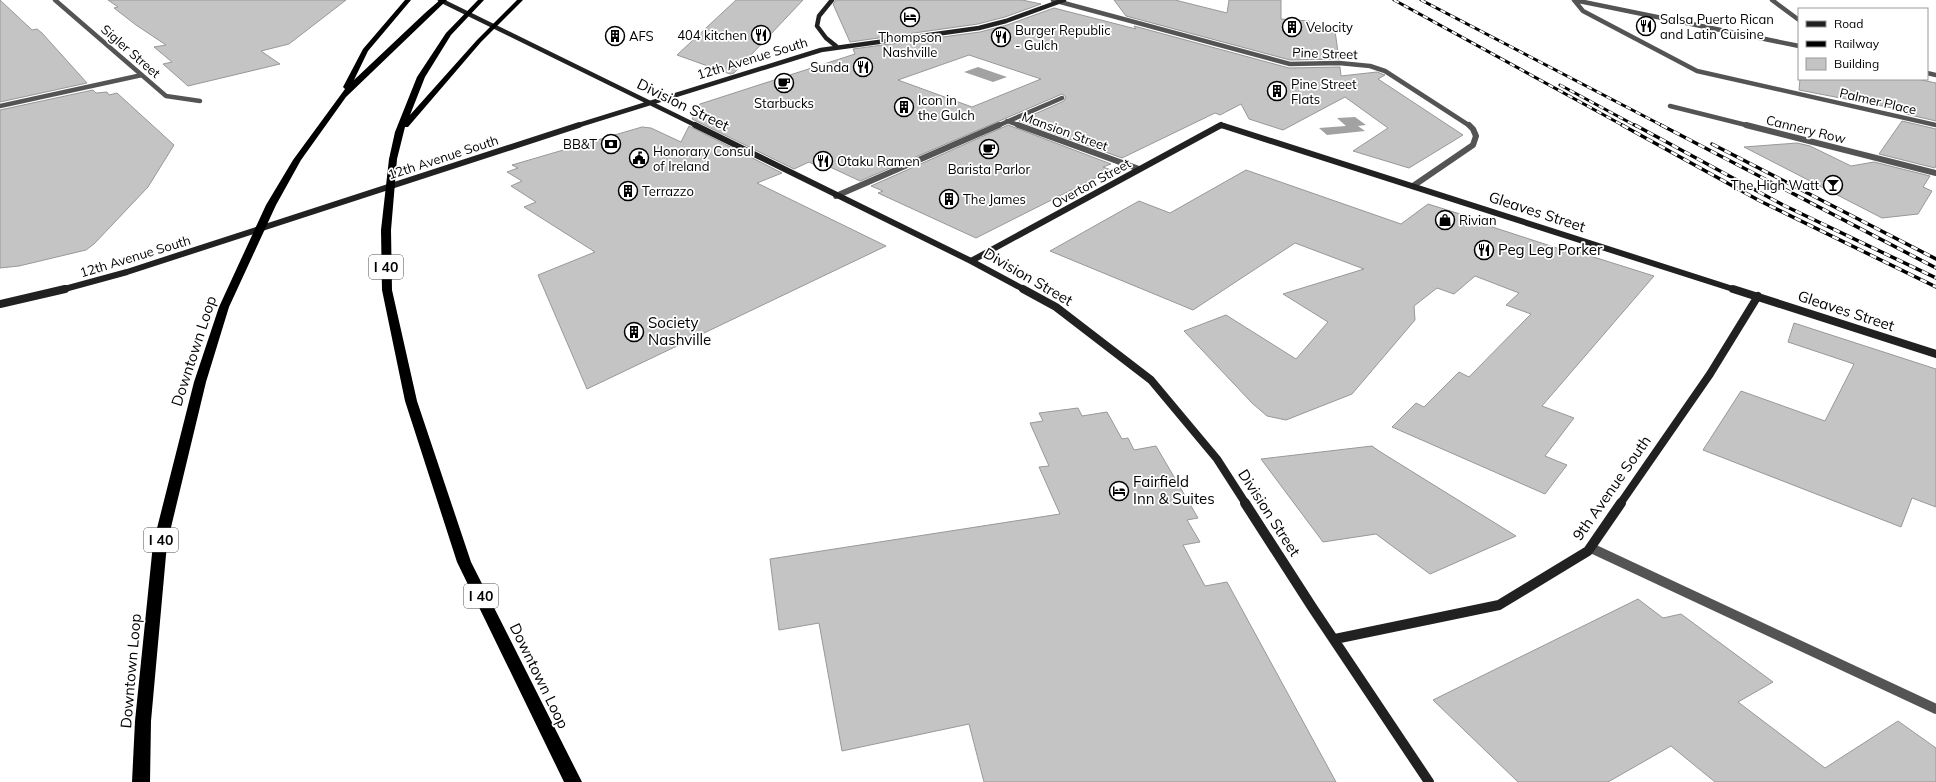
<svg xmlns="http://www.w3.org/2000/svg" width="1936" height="782" font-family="Mulish,sans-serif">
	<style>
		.water { fill: #a2a2a2 }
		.building { fill: #c4c4c4; stroke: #989898; fill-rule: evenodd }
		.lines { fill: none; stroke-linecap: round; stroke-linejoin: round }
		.street-far2 { stroke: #545454; stroke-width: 4.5 }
		.street-far1 { stroke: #545454; stroke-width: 6 }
		.street { stroke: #545454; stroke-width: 10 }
		.secondary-far3 { stroke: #212121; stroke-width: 4.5 }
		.secondary-far2 { stroke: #212121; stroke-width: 6 }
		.secondary-far1 { stroke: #212121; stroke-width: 8 }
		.secondary { stroke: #212121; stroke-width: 10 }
		.highway { fill: #000; fill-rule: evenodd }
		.rail-far1-casing { stroke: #000; stroke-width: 3 }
		.rail-casing { stroke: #000; stroke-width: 3.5 }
		.rail-far1 { stroke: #fff; stroke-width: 2; stroke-dasharray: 5.5; stroke-linecap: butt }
		.rail { stroke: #fff; stroke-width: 2.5; stroke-dasharray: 7; stroke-linecap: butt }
		.labels { text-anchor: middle; stroke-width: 3.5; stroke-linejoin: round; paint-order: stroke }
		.far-poi-label { font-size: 13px; fill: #000; stroke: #fff; text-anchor: start }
		.far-street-label { font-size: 13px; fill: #000; stroke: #fff }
		.shield { fill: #fff; stroke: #4c4c4c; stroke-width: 1 }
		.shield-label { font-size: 14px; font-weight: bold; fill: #000 }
		.street-label { font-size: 15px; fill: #000; stroke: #fff }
		.poi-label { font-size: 15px; fill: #000; stroke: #fff; text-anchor: start }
	</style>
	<rect width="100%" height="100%" fill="#fff"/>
	<path class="water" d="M978,67L1007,77L993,82L964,72Z
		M1355,117L1366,125L1358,126L1365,131L1327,135L1319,128L1346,126L1337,118Z"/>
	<path class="building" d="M0,0L32,30L37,29L42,33L87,83L0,102Z
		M108,0H346L289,44L261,51L280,64L188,86L163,64L172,62L154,47L166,45L136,25L114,8L118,7Z
		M736,0H803L734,73L730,74L677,55Z
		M836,0H1022L1041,4L1005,17L978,24L850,42L833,4Z
		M1114,0H1175L1227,13L1229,0H1281V19L1309,21L1310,29L1335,31L1339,59L1290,60L1126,16Z
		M1054,8L1136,29L1134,26L1289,68L1340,67L1341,76L1377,72L1385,75L1378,79L1463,135L1409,168L1353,151L1388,128L1345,97L1283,130L1249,119L1241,104L1220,115L1215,113L1122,158L1019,121L1064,101L1066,97L1062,94L860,181L830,167L824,169L809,162L794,169L692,119L700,104L855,54L853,49L980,32L1007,25ZM969,55L1041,79L972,107L898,80Z
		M1800,79H1917L1936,83V121L1906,114L1908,111L1799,90Z
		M93,90L96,93L107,92L109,95L117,93L174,145L148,187L94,244L86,250L19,266L0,268V110Z
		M1902,121L1936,129V165L1935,168L1879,154Z
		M1008,125L1111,164L1103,167L1111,170L976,238L878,193L883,191L871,186Z
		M689,126L782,173L757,183L886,246L587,389L538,275L595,252L524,207L536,202L511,186L522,181L507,172L518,168L512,165L642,127L651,128L681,142Z
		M1797,143L1810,146L1851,166L1874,162L1930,176L1923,187L1932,191L1918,214L1882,218L1744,147Z
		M1246,170L1401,224L1428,204L1476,219L1474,221L1563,250L1565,248L1654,276L1542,406L1574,418L1545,456L1567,465L1545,494L1392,427L1416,403L1424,407L1459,372L1469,377L1531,314L1506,305L1519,293L1475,276L1454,294L1437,288L1414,306L1415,320L1352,394L1286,420L1267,416L1252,403L1184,331L1226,315L1296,359L1328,322L1283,294L1364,269L1295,243L1193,310L1050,251L1139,201L1170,213Z
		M1794,323L1936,369V507L1912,498L1901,527L1703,450L1741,391L1825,421L1854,364L1788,342Z
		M1078,408L1082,416L1107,412L1122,439L1128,438L1134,450L1156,446L1198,518L1187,520L1200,542L1183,545L1205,586L1227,582L1336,782H984L969,724L842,751L819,623L779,630L770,559L1060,514L1039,467L1049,466L1030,423L1043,421L1039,413Z
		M1372,446L1379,451L1516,536L1430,574L1376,534L1323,542L1261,459Z
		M1638,599L1663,618L1681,614L1773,682L1738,702L1825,768L1898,721L1936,748V782H1715L1671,746L1608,782H1518L1433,700Z"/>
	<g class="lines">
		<path class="street-far2" d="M55,0L166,96L200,101
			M1053,0L1290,64L1339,63L1370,66L1385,71L1470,126
			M1574,0L1583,11L1697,71L1936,125
			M1574,0L1799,46
			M1772,0L1799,20
			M1927,73L1936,75
			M0,106L142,75
			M1670,106L1750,126
			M1007,121L1021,126
			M997,126L1062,98"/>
		<path class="street-far1" d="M1018,125L1139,169
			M1746,125L1936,173
			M1413,186L1473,145L1476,136L1473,129L1469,125
			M836,196L999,125"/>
		<path class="street" d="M1591,548L1936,709"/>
		<path class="secondary-far3" d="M440,0L697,126
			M832,0L819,16L817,26L826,38L836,46
			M576,126L821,50L979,28L1006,21L1064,0
			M1219,126H1225"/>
		<path class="secondary-far2" d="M695,125L971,261L1025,290
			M1221,125L1736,290
			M971,261L1221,125
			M61,290L127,272L579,125"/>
		<path class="secondary-far1" d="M1023,289L1056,307L1151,380L1217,459L1246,504
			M1733,289L1936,354
			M0,304L65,289
			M1620,504L1710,374L1758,296"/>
		<path class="secondary" d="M1245,503L1312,607L1429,782
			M1335,639L1499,605L1588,551L1621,503"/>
		<path class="highway" d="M405,0H411L368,51L354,80L425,13L440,0H447L346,97L301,160L276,205L229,307L206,382L167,544L151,721L150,782H132L135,721L153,544L194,382L219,307L266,205L293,160L345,89L343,87L363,49Z
			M478,0H484L451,35L425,77L410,115L477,40L517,0H523L481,42L408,127H405L397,159L391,230L392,290L417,401L471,562L582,782H564L457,562L405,401L382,290L381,230L389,159L395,132L417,77L446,33Z"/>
		<g class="rail-far1-casing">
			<path id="rail-far1" d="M1394,0L1624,126
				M1421,0L1663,126
				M1560,85L1636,126"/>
		</g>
		<g class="rail-casing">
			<path id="rail" d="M1622,125L1760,201L1936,287
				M1635,125L1783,205L1936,278
				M1661,125L1936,268
				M1712,144L1936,259"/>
		</g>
		<use href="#rail-far1" class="rail-far1"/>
		<use href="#rail" class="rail"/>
	</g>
	<defs>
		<g id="hotel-ring" transform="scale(1)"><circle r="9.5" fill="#fff" stroke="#000" stroke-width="1.5"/><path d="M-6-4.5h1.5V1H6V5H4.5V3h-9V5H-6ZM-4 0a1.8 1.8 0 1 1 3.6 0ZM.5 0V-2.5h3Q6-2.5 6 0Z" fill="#000"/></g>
		<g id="restaurant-ring" transform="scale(1)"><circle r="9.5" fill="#fff" stroke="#000" stroke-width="1.5"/><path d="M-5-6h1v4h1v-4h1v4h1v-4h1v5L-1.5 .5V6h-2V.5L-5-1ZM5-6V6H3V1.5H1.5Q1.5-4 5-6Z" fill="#000"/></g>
		<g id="building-ring" transform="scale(1)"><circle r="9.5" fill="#fff" stroke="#000" stroke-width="1.5"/><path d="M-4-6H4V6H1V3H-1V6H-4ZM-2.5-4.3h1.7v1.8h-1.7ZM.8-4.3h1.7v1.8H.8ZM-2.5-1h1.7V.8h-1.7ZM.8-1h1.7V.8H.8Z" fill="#000"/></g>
		<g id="cafe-ring" transform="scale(1)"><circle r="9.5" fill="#fff" stroke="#000" stroke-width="1.5"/><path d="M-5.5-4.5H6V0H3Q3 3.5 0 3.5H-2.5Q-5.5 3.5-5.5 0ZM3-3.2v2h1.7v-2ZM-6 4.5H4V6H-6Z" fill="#000"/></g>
		<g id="bank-ring" transform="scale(1)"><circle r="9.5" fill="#fff" stroke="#000" stroke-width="1.5"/><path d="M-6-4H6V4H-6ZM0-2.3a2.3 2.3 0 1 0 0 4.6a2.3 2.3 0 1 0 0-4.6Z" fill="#000"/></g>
		<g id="civic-ring" transform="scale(1)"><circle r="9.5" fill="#fff" stroke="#000" stroke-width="1.5"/><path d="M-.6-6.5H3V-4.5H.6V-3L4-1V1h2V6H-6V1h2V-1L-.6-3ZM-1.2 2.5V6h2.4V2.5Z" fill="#000"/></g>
		<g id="bar-ring" transform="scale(1)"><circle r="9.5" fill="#fff" stroke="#000" stroke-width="1.5"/><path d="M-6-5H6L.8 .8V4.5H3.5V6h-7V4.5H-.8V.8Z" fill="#000"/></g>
		<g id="shop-ring" transform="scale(1)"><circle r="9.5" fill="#fff" stroke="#000" stroke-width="1.5"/><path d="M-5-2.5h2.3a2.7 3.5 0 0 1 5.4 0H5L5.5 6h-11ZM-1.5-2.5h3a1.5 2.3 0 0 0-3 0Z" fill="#000"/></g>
	</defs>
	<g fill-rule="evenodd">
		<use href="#hotel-ring" x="910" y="17"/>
		<use href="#restaurant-ring" x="1646" y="26"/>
		<use href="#building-ring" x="1292" y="27"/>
		<use href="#restaurant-ring" x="761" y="35"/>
		<use href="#building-ring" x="615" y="36"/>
		<use href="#restaurant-ring" x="1001" y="37"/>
		<use href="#restaurant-ring" x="863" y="67"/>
		<use href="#cafe-ring" x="784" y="83"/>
		<use href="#building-ring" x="1277" y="91"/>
		<use href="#building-ring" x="904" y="107"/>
		<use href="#bank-ring" x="611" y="144"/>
		<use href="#cafe-ring" x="989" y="149"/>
		<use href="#civic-ring" x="639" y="158"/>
		<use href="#restaurant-ring" x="823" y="161"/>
		<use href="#bar-ring" x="1833" y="185"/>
		<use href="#building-ring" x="628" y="191"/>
		<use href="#building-ring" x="949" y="199"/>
		<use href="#shop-ring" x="1445" y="220"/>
		<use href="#restaurant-ring" x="1484" y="250"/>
		<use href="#building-ring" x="634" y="332"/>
		<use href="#hotel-ring" x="1119" y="491"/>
	</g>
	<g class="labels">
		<g class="far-poi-label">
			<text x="1660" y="24">Salsa Puerto Rican<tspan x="1660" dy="15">and Latin Cuisine</tspan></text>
			<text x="1306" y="32">Velocity</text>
			<text x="1015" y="35">Burger Republic<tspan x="1015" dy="15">- Gulch</tspan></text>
			<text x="747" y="40" text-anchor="end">404 kitchen</text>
			<text x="629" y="41">AFS</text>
			<text x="910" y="42" text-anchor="middle">Thompson<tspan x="910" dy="15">Nashville</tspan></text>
			<text x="849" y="72" text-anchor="end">Sunda</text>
			<text x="1291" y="89">Pine Street<tspan x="1291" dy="15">Flats</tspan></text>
			<text x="918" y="105">Icon in<tspan x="918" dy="15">the Gulch</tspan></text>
			<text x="784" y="108" text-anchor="middle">Starbucks</text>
			<text x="597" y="149" text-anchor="end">BB&amp;T</text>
			<text x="653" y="156">Honorary Consul<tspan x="653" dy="15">of Ireland</tspan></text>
			<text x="837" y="166">Otaku Ramen</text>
			<text x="989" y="174" text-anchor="middle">Barista Parlor</text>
			<text x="1819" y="190" text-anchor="end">The High Watt</text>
			<text x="642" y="196">Terrazzo</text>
			<text x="963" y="204">The James</text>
			<text x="1459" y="225">Rivian</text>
		</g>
		<g class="far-street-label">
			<text transform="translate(131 51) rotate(41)" y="5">Sigler Street</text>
			<text transform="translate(1325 53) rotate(2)" y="5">Pine Street</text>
			<text transform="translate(752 58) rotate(-17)" y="5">12th Avenue South</text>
			<text transform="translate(1878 101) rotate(13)" y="5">Palmer Place</text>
			<text transform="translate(1806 129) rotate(14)" y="5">Cannery Row</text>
			<text transform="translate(1065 131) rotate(20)" y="5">Mansion Street</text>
			<text transform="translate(443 157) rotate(-18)" y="5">12th Avenue South</text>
			<text transform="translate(1091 183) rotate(-29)" y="5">Overton Street</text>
			<text transform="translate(135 256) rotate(-17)" y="5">12th Avenue South</text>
		</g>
		<g class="shield">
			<rect x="369" y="255" width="34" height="24" rx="3"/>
			<rect x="144" y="528" width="34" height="24" rx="3"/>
			<rect x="464" y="584" width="34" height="24" rx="3"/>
		</g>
		<g class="shield-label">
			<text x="386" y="272">I 40</text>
			<text x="161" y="545">I 40</text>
			<text x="481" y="601">I 40</text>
		</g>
		<g class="street-label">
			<text transform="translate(683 105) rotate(26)" y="5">Division Street</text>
			<text transform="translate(1537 212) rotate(18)" y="5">Gleaves Street</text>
			<text transform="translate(1028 277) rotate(30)" y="5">Division Street</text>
			<text transform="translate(1846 311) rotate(18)" y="5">Gleaves Street</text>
			<text transform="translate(194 351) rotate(-72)" y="5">Downtown Loop</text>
			<text transform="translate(1612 488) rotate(-55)" y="5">9th Avenue South</text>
			<text transform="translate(1269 513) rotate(57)" y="5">Division Street</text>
			<text transform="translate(131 671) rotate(-85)" y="5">Downtown Loop</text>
			<text transform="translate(539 676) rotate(64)" y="5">Downtown Loop</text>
		</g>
		<g class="poi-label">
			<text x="1498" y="255">Peg Leg Porker</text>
			<text x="648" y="328">Society<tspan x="648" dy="17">Nashville</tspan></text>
			<text x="1133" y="487">Fairfield<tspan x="1133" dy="17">Inn &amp; Suites</tspan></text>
		</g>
	</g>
	<rect x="1798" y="8" width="130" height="72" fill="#ffffff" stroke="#999999"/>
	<rect x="1806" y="21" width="20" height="6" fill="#212121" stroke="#999999"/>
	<text x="1834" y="28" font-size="12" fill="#000000">Road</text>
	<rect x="1806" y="41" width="20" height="6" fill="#000000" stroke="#999999"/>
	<text x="1834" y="48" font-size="12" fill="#000000">Railway</text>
	<rect x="1806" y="58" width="20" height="12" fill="#c4c4c4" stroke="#999999"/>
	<text x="1834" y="68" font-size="12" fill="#000000">Building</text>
</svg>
